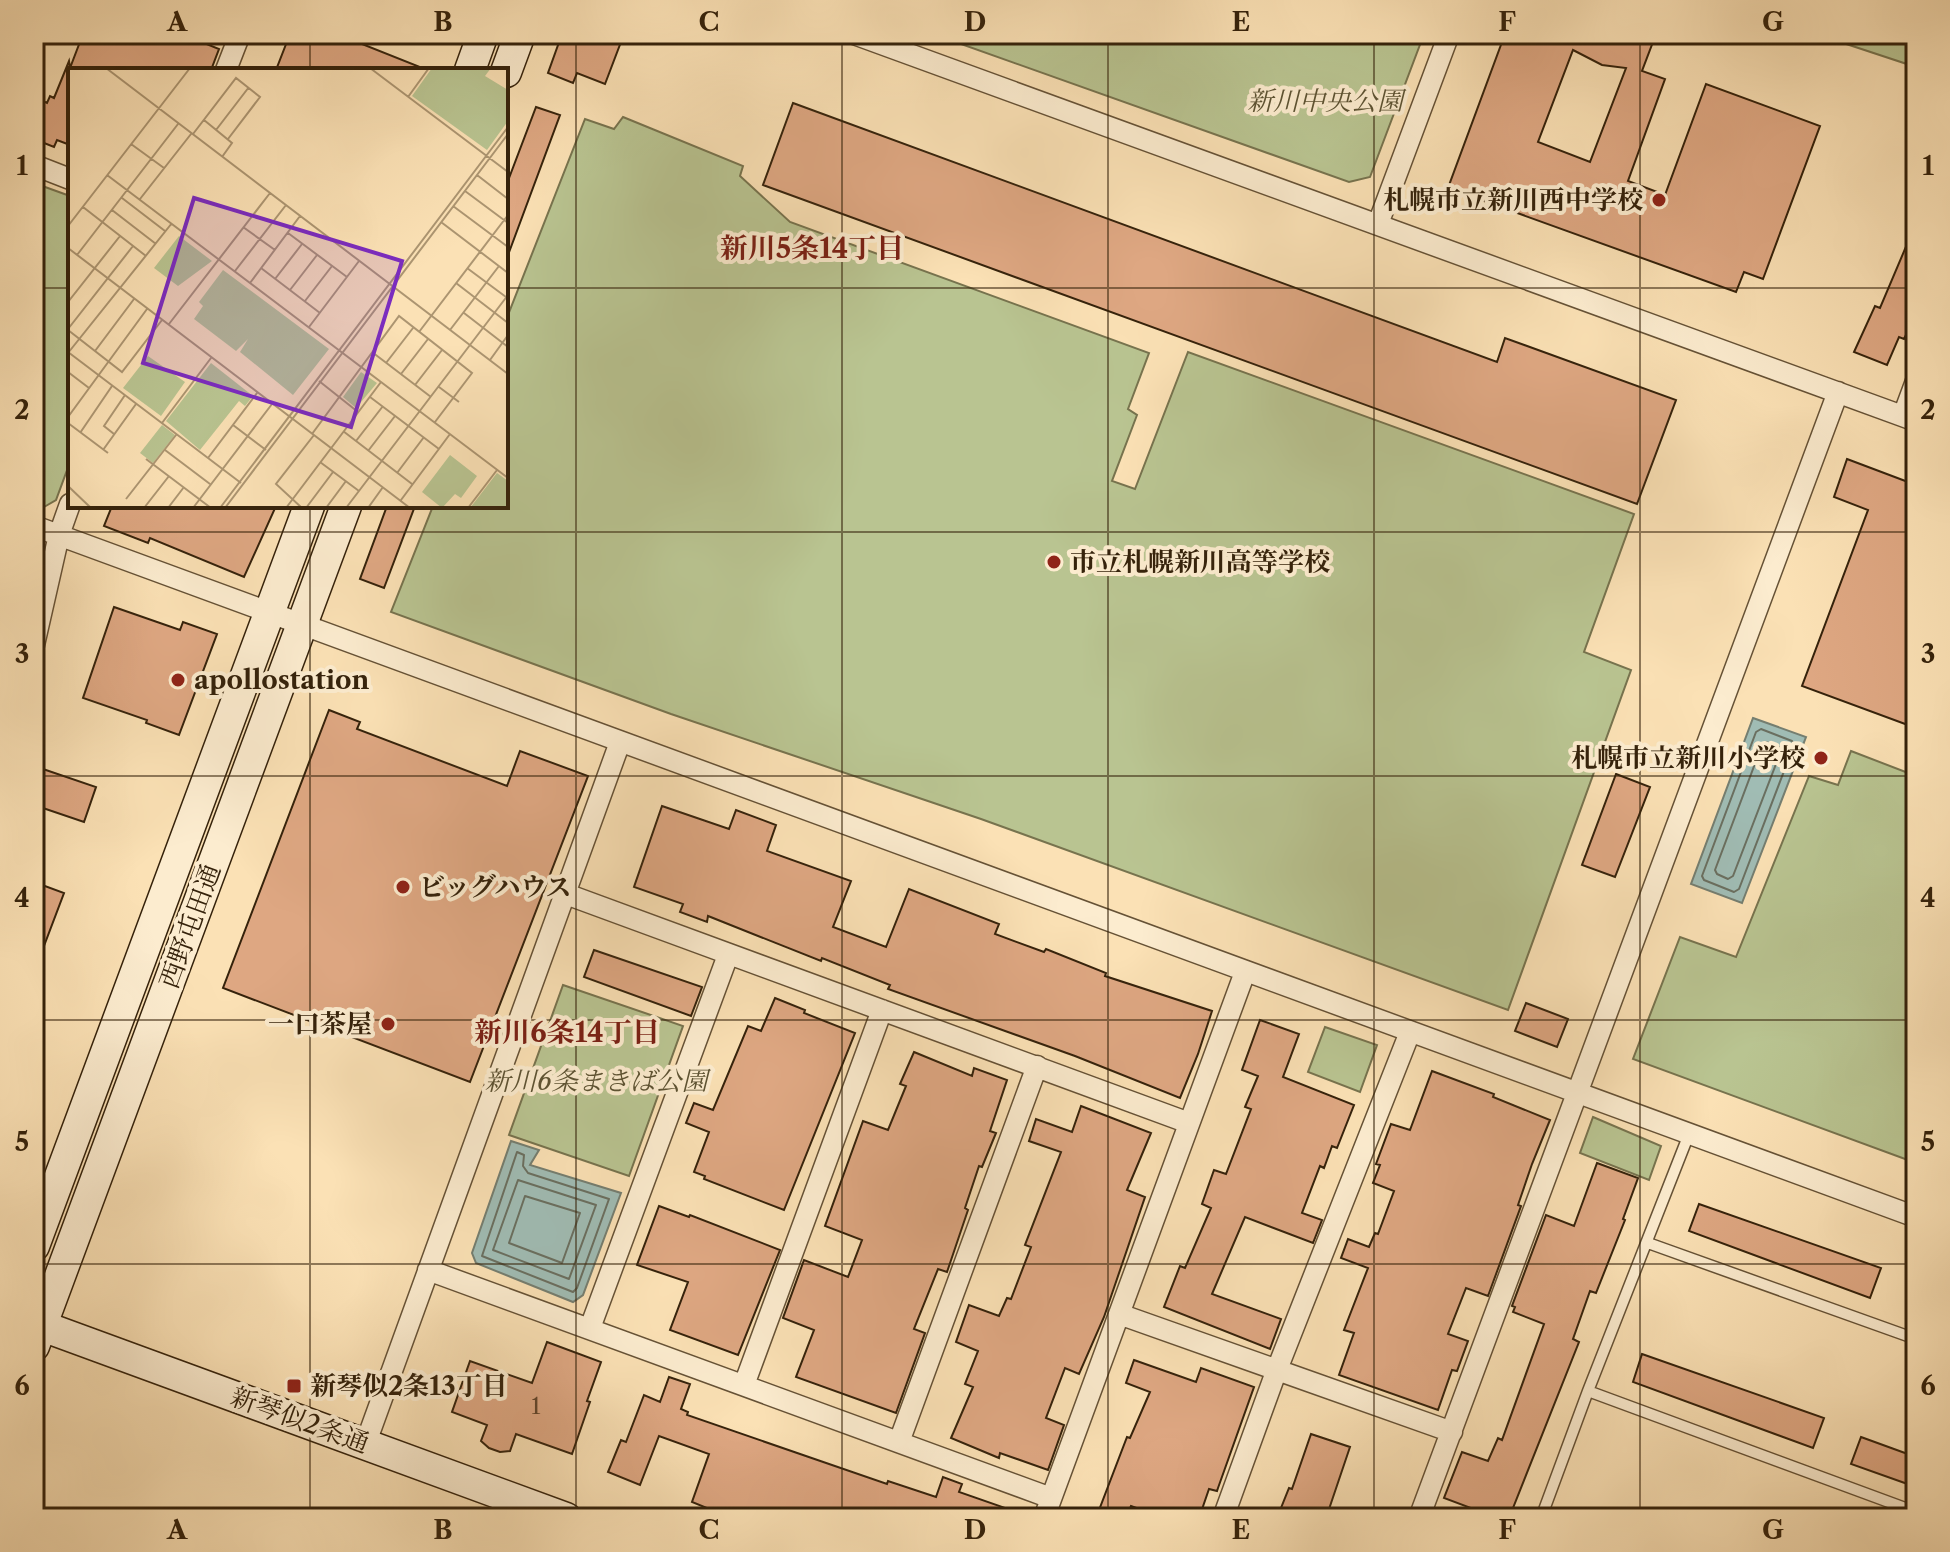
<svg xmlns="http://www.w3.org/2000/svg" width="1950" height="1552" font-family="'Libre Caslon Text','Noto Serif JP',serif">
	<style>
		.green { fill: #b9c491; stroke: #77734e; stroke-width: 2 }
		.water { fill: #a0bcb4; stroke: #757e70; stroke-width: 2 }
		.lines { fill: none; stroke-linecap: round; stroke-linejoin: round }
		.shore { stroke: #6a6f60; stroke-width: 2 }
		.building { fill: #dea782; stroke: #35220b; stroke-width: 2; fill-rule: evenodd }
		.lane-casing { stroke: #665236; stroke-width: 13 }
		.street-casing { stroke: #665236; stroke-width: 23 }
		.secondary-casing { stroke: #35220b; stroke-width: 33 }
		.lane { stroke: #fceccf; stroke-width: 10 }
		.street { stroke: #fceccf; stroke-width: 20 }
		.secondary { stroke: #fceccf; stroke-width: 30 }
		.grid { fill: none; stroke: #35220b; stroke-width: 2; stroke-opacity: 0.55 }
		.poi-dot { fill: #8f2418; stroke: #fceccf; stroke-width: 3 }
		.labels { text-anchor: middle; stroke-width: 8; stroke-linejoin: round; paint-order: stroke }
		.number-label { font-size: 22px; fill: #5f4329 }
		.park-label { font-size: 26px; font-style: italic; fill: #5d5333; stroke: #fceccf }
		.poi-label { font-size: 26px; font-weight: bold; fill: #35220b; stroke: #fceccf; text-anchor: start }
		.street-label { font-size: 26px; fill: #35220b; stroke: #fceccf }
		.neighbourhood-label { font-size: 28px; font-weight: bold; fill: #7a1f14; stroke: #fceccf }
		.inset-road { fill: none; stroke: #ac9571; stroke-width: 2 }
		.view { fill: #7b2cbf; fill-opacity: 0.15; stroke: #7b2cbf; stroke-width: 4 }
		.inset-edge { fill: none; stroke: #35220b; stroke-width: 4 }
		.neatline { fill: none; stroke: #35220b; stroke-width: 3 }
		.grid-label { font-size: 26px; text-anchor: middle; font-weight: bold; fill: #35220b }
	</style>
	<rect width="100%" height="100%" fill="#fbe1b5"/>
	<filter id="stains"><feTurbulence type="fractalNoise" baseFrequency=".0025" numOctaves="4"/><feColorMatrix values="0 0 0 0 .2 0 0 0 0 .09 0 0 0 0 .02 0 0 0 .5 -.17"/></filter>
	<radialGradient id="worn" r=".72"><stop offset=".6" stop-color="#630" stop-opacity="0"/><stop offset="1" stop-color="#630" stop-opacity=".3"/></radialGradient>
	<path class="green" d="M933,34H1424L1370,177L1349,182Z
		M1816,34H1916V67Z
		M623,117L743,166L740,176L790,222L1149,353L1128,409L1137,415L1112,481L1135,489L1188,352L1634,514L1584,652L1631,670L1508,1010L981,819L671,714L391,612L433,506H506V320L585,119L614,129Z
		M34,183L70,196V462L56,500L44,507L34,503Z
		M1851,751L1916,776V1163L1633,1059L1680,937L1736,957L1809,776L1838,785Z
		M563,985L683,1026L629,1176L509,1135Z
		M1325,1027L1377,1045L1360,1092L1308,1072Z
		M1593,1117L1661,1146L1649,1180L1580,1153Z"/>
	<path class="water" d="M1753,718L1806,737L1742,903L1691,884Z
		M511,1141L539,1150L530,1165L621,1193L583,1295L573,1302L476,1263L472,1253Z"/>
	<g class="lines">
		<path class="shore" d="M1761,729L1792,741L1794,745L1739,889L1734,892L1704,880L1702,876L1756,732Z
			M1766,742L1780,747L1781,751L1733,876L1728,879L1717,874L1715,870L1762,745Z
			M517,1152L524,1155L523,1166L528,1173L609,1199L577,1288L573,1292L482,1256Z
			M518,1180L596,1205L569,1279L493,1250Z
			M525,1196L580,1213L562,1263L509,1243Z"/>
	</g>
	<path class="building" d="M83,34H182L219,49L211,70H70V145L57,140L54,147L34,139V97L47,103L50,96L54,98L69,61L70,68Z
		M290,34H337L420,67L419,70H276Z
		M562,34H624L605,84L577,73L573,83L548,73Z
		M1505,34H1656L1642,71L1665,79L1628,181L1665,195L1706,84L1820,126L1763,279L1744,272L1736,292L1448,188ZM1573,50L1602,65L1626,68L1590,162L1538,142Z
		M793,103L1497,362L1505,338L1676,400L1637,504L763,185Z
		M536,107L560,115L508,255L506,254V186Z
		M1916,223V314L1904,339L1899,337L1887,365L1854,352L1875,306L1880,308Z
		M1847,459L1916,485V536L1910,551L1916,554V728L1802,686L1868,510L1834,497Z
		M112,506H276L244,577L150,538L148,543L104,526Z
		M387,506H415L384,588L360,579Z
		M114,607L180,630L183,622L217,634L179,735L146,723L147,720L83,698Z
		M329,710L360,722L357,729L507,786L520,751L588,776L470,1082L223,988Z
		M40,768L96,787L84,822L34,805V785Z
		M1616,774L1650,787L1615,877L1582,865Z
		M662,806L729,829L736,810L776,825L767,851L851,881L833,927L886,947L909,889L999,924L995,934L1044,952L1046,949L1106,973L1105,976L1212,1011L1198,1054L1180,1098L1075,1056L888,989L890,985L822,958L821,961L708,916L707,922L680,912L683,904L634,887Z
		M34,882L64,893L36,967H34Z
		M594,950L702,987L691,1016L584,977Z
		M775,998L805,1010L804,1013L855,1033L784,1210L704,1179L705,1176L694,1172L709,1132L686,1123L694,1103L713,1110L748,1026L761,1031Z
		M1526,1003L1568,1019L1557,1047L1515,1031Z
		M1260,1020L1299,1034L1283,1077L1354,1105L1337,1148L1332,1146L1324,1168L1320,1166L1302,1213L1322,1220L1313,1243L1245,1217L1212,1294L1281,1319L1270,1349L1164,1307L1180,1266L1185,1268L1211,1208L1202,1204L1214,1170L1226,1174L1251,1109L1245,1107L1258,1076L1242,1070Z
		M914,1052L972,1076L974,1068L1007,1080L990,1131L996,1133L982,1167L979,1166L965,1208L968,1210L947,1272L938,1269L914,1329L925,1333L896,1413L796,1377L814,1330L783,1318L804,1260L848,1277L862,1240L825,1226L863,1121L888,1130L906,1086L900,1084Z
		M1432,1071L1494,1094L1493,1097L1550,1120L1532,1164L1518,1205L1521,1206L1488,1296L1466,1288L1448,1334L1468,1341L1457,1371L1452,1370L1438,1410L1339,1375L1354,1333L1344,1330L1368,1268L1341,1258L1348,1239L1369,1247L1375,1233L1378,1234L1394,1191L1373,1183L1380,1165L1376,1164L1391,1124L1410,1130Z
		M1081,1106L1151,1133L1127,1190L1145,1197L1104,1317L1079,1374L1065,1368L1046,1418L1064,1425L1048,1470L1000,1453L999,1458L951,1438L973,1387L965,1384L978,1351L956,1342L969,1305L999,1316L1007,1298L1011,1299L1031,1247L1025,1245L1061,1152L1029,1141L1036,1119L1072,1132Z
		M1597,1163L1638,1178L1623,1219L1625,1220L1596,1293L1590,1291L1573,1339L1579,1342L1509,1518H1467L1471,1508L1444,1498L1462,1452L1488,1461L1498,1438L1502,1440L1544,1324L1513,1312L1515,1307L1512,1306L1546,1215L1574,1226Z
		M1699,1204L1881,1268L1870,1298L1689,1231Z
		M659,1206L689,1217L690,1215L780,1250L738,1355L670,1330L688,1282L637,1265Z
		M547,1342L601,1362L587,1401L590,1402L572,1454L516,1434L510,1451L500,1452L489,1448L481,1441L487,1425L452,1412L470,1361L532,1383Z
		M1642,1354L1824,1418L1813,1448L1633,1382Z
		M1134,1360L1196,1382L1201,1368L1254,1387L1218,1488L1217,1491L1209,1489L1199,1518H1165L1131,1506L1126,1518H1096L1127,1437L1130,1438L1150,1392L1126,1383Z
		M669,1377L690,1384L681,1409L688,1412L687,1415L887,1484L888,1481L936,1497L943,1477L962,1484L959,1492L1025,1515L1024,1518H703L707,1508L692,1502L709,1454L659,1436L640,1485L608,1472L621,1440L626,1442L644,1395L660,1402Z
		M1311,1434L1350,1447L1326,1518H1277L1289,1488L1292,1489Z
		M1861,1437L1916,1457V1487L1851,1464Z"/>
	<g class="lines">
		<g class="lane-casing">
			<path id="lane" d="M1648,1243L1916,1339
				M1588,1391L1916,1512
				M1541,1518L1588,1391L1689,1134"/>
		</g>
		<g class="street-casing">
			<path id="street" d="M854,34L1916,421
				M226,70L240,34
				M34,165L70,179
				M1378,224L1449,34
				M1903,416L1916,381
				M34,526L1916,1217
				M34,645L59,535L70,504
				M566,894L1189,1123
				M428,1270L1051,1498
				M1119,1314L1452,1432
				M590,1328L728,955
				M744,1385L882,1010
				M899,1442L1037,1066
				M365,1445L620,742
				M1044,1518L1245,972
				M1223,1518L1276,1372L1410,1032
				M1419,1518L1838,392"/>
		</g>
		<g class="secondary-casing">
			<path id="secondary" d="M470,70L483,34
				M506,72L520,34
				M34,1246L309,506
				M34,1323L566,1518
				M34,1346L346,506"/>
		</g>
		<use href="#lane" class="lane"/>
		<use href="#street" class="street"/>
		<use href="#secondary" class="secondary"/>
	</g>
	<path class="grid" d="M310,34V70M576,34V1518M842,34V1518M1108,34V1518M1374,34V1518M1640,34V1518M34,288H70M506,288H1916M310,506V1518M34,532H1916M34,776H1916M34,1020H1916M34,1264H1916"/>
	<g class="poi-dot">
		<circle cx="1659" cy="200" r="8"/>
		<circle cx="1054" cy="562" r="8"/>
		<circle cx="178" cy="680" r="8"/>
		<circle cx="1821" cy="758" r="8"/>
		<circle cx="403" cy="887" r="8"/>
		<circle cx="388" cy="1024" r="8"/>
		<rect x="286" y="1378" width="16" height="16" rx="4"/>
	</g>
	<g class="labels">
		<g class="number-label">
			<text x="536" y="1414">1</text>
		</g>
		<g class="park-label">
			<text x="1325" y="110">新川中央公園</text>
			<text x="596" y="1090">新川6条まきば公園</text>
		</g>
		<g class="poi-label">
			<text x="1643" y="209" text-anchor="end">札幌市立新川西中学校</text>
			<text x="1070" y="571">市立札幌新川高等学校</text>
			<text x="194" y="689">apollostation</text>
			<text x="1805" y="767" text-anchor="end">札幌市立新川小学校</text>
			<text x="419" y="896">ビッグハウス</text>
			<text x="372" y="1033" text-anchor="end">一口茶屋</text>
			<text x="310" y="1395">新琴似2条13丁目</text>
		</g>
		<g class="street-label">
			<text transform="translate(190 926) rotate(-70)" y="9">西野屯田通</text>
			<text transform="translate(300 1420) rotate(20)" y="9">新琴似2条通</text>
		</g>
		<g class="neighbourhood-label">
			<text x="812" y="258">新川5条14丁目</text>
			<text x="567" y="1042">新川6条14丁目</text>
		</g>
	</g>
	<g transform="translate(68 68)">
		<rect width="440" height="440" fill="#fbe1b5"/>
		<path d="M364,0H423L417,8L440,22V53L419,82L344,28ZM111,168L144,193L110,218L86,200ZM155,202L261,281L225,327L172,284L180,271L168,283L126,251L135,238L131,234ZM80,288L117,314L93,348L55,320ZM143,295L185,328L177,338L171,333L132,382L98,353ZM293,304L309,315L288,340L275,329ZM94,357L107,367L85,395L72,385ZM382,387L409,408L393,430L387,426L374,440L354,424ZM429,405L440,413V440H402Z" fill="#b9c491"/>
		<path class="inset-road" d="M38,0L440,306M302,0L440,104M340,29L361,0M136,52L164,75L154,89M148,62L181,19M125,66L168,10L192,29L160,71M63,76L96,100M39,107L440,410M409,107L440,131M397,123L440,155M54,130L97,163M72,131L123,66M385,138L440,179M15,139L78,188M44,142L88,176M373,154L440,205M0,158L122,0M175,159L207,182M220,165L279,209M0,180L342,440M9,187L110,56M193,200L252,245M399,200L438,229M167,203L218,137M207,211L234,176M182,215L232,148M388,215L440,255M222,222L249,187M237,233L264,198M0,234L52,168M396,245L440,279M101,256L202,125M241,259L291,193M0,261L65,178M0,262L54,304L94,252M382,262L431,198M351,264L440,147M27,283L66,231M0,284L173,415M304,284L363,329M0,285L104,155M422,292L440,267M318,295L345,260M0,304L21,320M333,306L360,271M251,313L290,344M347,317L374,282M371,319L391,334M302,329L371,381M0,349L79,241M0,355L40,385M94,355L143,290M165,357L198,382M275,363L344,416M12,365L44,318M46,366L36,358L57,327M244,366L331,248L404,305L367,354M288,373L315,338M35,382L68,336M97,382L142,416M300,383L327,348M140,390L189,325M78,391L143,440M252,394L291,423M329,405L356,369M0,418L23,440M58,431L108,367M333,432L382,366M76,440L101,408M100,440L116,419M125,440L204,336M152,440L440,59M157,440L440,66M218,440L313,314M234,440L208,416L246,367M238,440L265,404M258,440L278,413M278,440L440,227M300,440L315,419M400,440L429,402"/>
		<path class="view" d="M126,130L334,193L283,359L75,295Z"/>
		<rect width="440" height="440" class="inset-edge"/>
	</g>
	<rect width="1950" height="1552" fill="none" stroke="#fbe1b5" stroke-width="88"/>
	<rect x="44" y="44" width="1862" height="1464" class="neatline"/>
	<g class="grid-label">
		<text x="177" y="31">A</text>
		<text x="443" y="31">B</text>
		<text x="709" y="31">C</text>
		<text x="975" y="31">D</text>
		<text x="1241" y="31">E</text>
		<text x="1507" y="31">F</text>
		<text x="1773" y="31">G</text>
		<text x="22" y="175">1</text>
		<text x="1928" y="175">1</text>
		<text x="22" y="419">2</text>
		<text x="1928" y="419">2</text>
		<text x="22" y="663">3</text>
		<text x="1928" y="663">3</text>
		<text x="22" y="907">4</text>
		<text x="1928" y="907">4</text>
		<text x="22" y="1151">5</text>
		<text x="1928" y="1151">5</text>
		<text x="22" y="1395">6</text>
		<text x="1928" y="1395">6</text>
		<text x="177" y="1539">A</text>
		<text x="443" y="1539">B</text>
		<text x="709" y="1539">C</text>
		<text x="975" y="1539">D</text>
		<text x="1241" y="1539">E</text>
		<text x="1507" y="1539">F</text>
		<text x="1773" y="1539">G</text>
	</g>
	<rect width="100%" height="100%" filter="url(#stains)"/>
	<rect width="100%" height="100%" fill="url(#worn)"/>
</svg>
